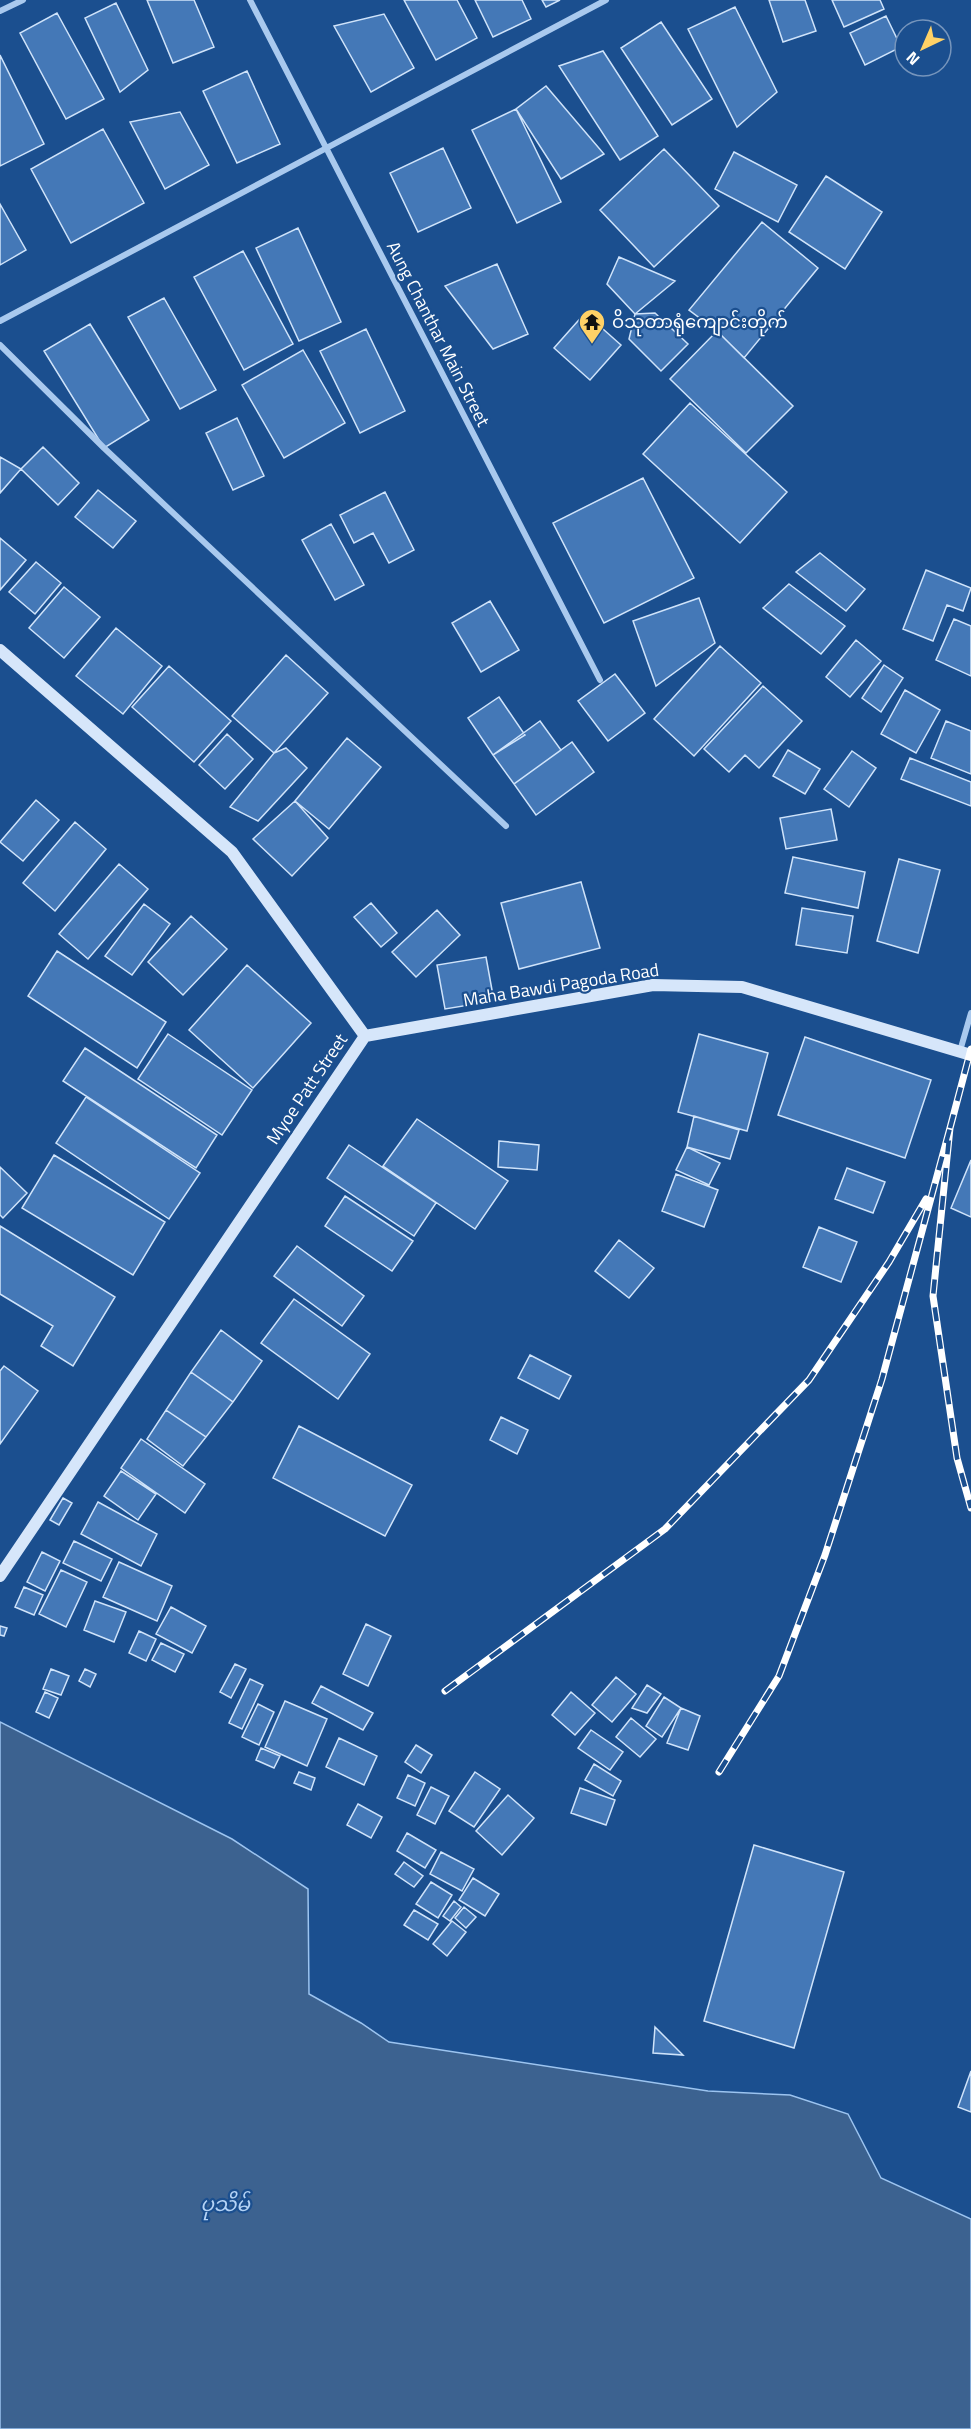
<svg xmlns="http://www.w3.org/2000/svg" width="971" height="2429" font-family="'Titillium Web','Noto Sans Myanmar',sans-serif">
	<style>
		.water { fill: #3c6290; stroke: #9cc4f0; stroke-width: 1.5 }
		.building { fill: #4478b7; stroke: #cfe3fa; stroke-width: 1.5 }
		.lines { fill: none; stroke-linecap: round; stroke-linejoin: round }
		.street { stroke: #a9c9ee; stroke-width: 6 }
		.secondary { stroke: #d6e6fa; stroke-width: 12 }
		.rail-casing { stroke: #fff; stroke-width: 7 }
		.rail { stroke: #1b4f8f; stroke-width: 4.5; stroke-dasharray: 14; stroke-linecap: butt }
		.labels { text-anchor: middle; stroke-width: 4.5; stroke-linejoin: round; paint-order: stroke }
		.poi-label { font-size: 18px; fill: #fff; stroke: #1b4f8f; text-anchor: start }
		.street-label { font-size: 18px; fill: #fff; stroke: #1b4f8f }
		.water-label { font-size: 20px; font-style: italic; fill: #b5d3f5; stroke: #1b4f8f }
	</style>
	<rect width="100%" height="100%" fill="#1b4f8f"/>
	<path class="water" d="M0,1722L232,1839L308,1889L309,1994L361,2023L389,2042L708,2091L790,2095L848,2114L881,2178L971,2219V2429H0Z"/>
	<path class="building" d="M147,0H194L214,47L173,63Z
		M404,0H457L477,38L436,60Z
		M475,0H522L531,19L493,37Z
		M542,0H560L546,7Z
		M769,0H805L816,31L783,42Z
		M832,0H880L884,9L844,27Z
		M116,3L148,70L120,92L85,18Z
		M735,7L777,92L737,127L688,29Z
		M57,13L104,99L66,119L20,33Z
		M384,14L414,68L371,92L334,26Z
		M886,16L901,47L865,65L850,33Z
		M661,22L712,99L672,125L621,48Z
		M603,51L658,136L620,160L559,66Z
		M0,55L44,144L0,166Z
		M247,71L280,144L237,163L203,91Z
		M546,86L604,154L561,179L516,109Z
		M516,109L561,202L517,223L472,130Z
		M180,112L209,165L165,189L130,122Z
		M103,129L144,203L71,243L31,169Z
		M443,148L471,208L418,232L390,173Z
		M664,149L719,206L654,267L600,210Z
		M734,152L797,185L778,222L715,189Z
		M826,176L882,212L845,269L789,232Z
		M0,204L26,250L0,265Z
		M762,222L818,268L744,358L717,331L689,310Z
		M298,228L341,322L299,341L256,248Z
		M243,251L293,344L244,370L194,277Z
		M619,257L675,281L635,314L607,284Z
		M497,264L528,334L493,349L445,286Z
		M164,298L216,390L180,409L128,317Z
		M585,313L621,345L590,380L554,348Z
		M655,313L688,344L661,371L629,339L635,314Z
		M90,324L149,420L104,448L44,351Z
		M366,329L405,411L360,433L320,351Z
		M717,331L793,406L746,453L670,379Z
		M303,350L345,423L284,458L242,385Z
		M690,403L787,492L740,543L643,454Z
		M237,418L264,476L233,490L206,433Z
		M43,447L79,483L58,505L21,469Z
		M0,457L21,469L0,493Z
		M643,478L694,578L604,623L553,523Z
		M98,490L136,521L113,548L75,517Z
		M385,492L414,550L389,563L373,533L354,543L340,515Z
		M331,524L364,585L335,600L302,540Z
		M0,538L26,560L0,590Z
		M820,553L865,589L846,611L796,572Z
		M36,562L61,583L35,614L9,592Z
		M926,570L971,588L963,611L947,605L933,641L903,629Z
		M789,584L845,626L821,654L763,608Z
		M64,587L100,617L64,658L29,628Z
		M699,598L715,643L656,686L633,621Z
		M490,601L519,650L481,672L452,623Z
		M954,619L971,626V676L936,660Z
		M116,628L162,666L123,714L76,676Z
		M856,640L881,661L850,697L826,677Z
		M720,646L761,683L694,756L654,719Z
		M286,655L328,693L274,753L232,716Z
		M884,665L903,678L881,712L862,698Z
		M169,666L231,721L194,762L132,707Z
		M615,674L645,713L608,741L578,701Z
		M763,686L802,721L759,768L745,755L729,772L704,749Z
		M905,690L940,710L916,753L881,734Z
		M499,697L525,735L493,755L468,718Z
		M540,721L561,750L514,784L493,755Z
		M946,721L971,731V774L931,758Z
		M227,734L253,759L225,789L199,765Z
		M347,738L381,767L329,829L295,801Z
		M572,742L594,772L536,815L514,784Z
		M286,748L307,768L258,821L230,807L274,753Z
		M788,750L820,769L805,794L773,776Z
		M852,751L876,768L849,807L824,789Z
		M910,758L971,782V806L901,779Z
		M36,800L59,820L23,861L0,842Z
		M295,801L328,838L292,876L253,839Z
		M831,809L837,840L786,849L780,818Z
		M75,822L106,849L55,911L23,883Z
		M793,857L865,872L858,908L785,893Z
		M899,859L940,870L918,953L877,941Z
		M119,864L148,889L88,959L59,934Z
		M581,882L600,948L519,969L501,903Z
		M371,903L397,933L381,947L354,917Z
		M144,904L170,924L132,975L105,956Z
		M802,908L853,916L847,953L796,945Z
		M437,910L460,935L416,977L392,952Z
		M191,916L227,949L183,995L148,962Z
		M57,951L166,1022L137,1068L28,996Z
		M486,957L494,1001L445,1009L437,965Z
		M247,965L311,1023L253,1088L189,1030Z
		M168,1034L252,1090L222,1135L138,1079Z
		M699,1034L768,1053L747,1131L678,1112Z
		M805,1037L931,1080L905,1158L778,1115Z
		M85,1048L217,1135L196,1168L63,1081Z
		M86,1097L200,1173L169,1219L56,1143Z
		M694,1116L739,1130L730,1159L687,1147Z
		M417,1119L508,1181L475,1229L383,1166Z
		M499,1141L539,1145L537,1170L498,1167Z
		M349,1145L436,1203L414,1236L327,1178Z
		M687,1147L720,1163L709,1185L676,1170Z
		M54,1155L165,1222L133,1275L22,1208Z
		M971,1160V1217L951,1208Z
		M0,1167L27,1193L3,1218L0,1215Z
		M847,1168L885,1182L873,1213L835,1199Z
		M676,1174L718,1190L704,1227L662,1211Z
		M345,1196L413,1241L392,1271L325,1226Z
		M0,1226L115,1297L73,1366L41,1346L53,1326L0,1294Z
		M819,1227L857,1242L841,1282L803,1267Z
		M619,1240L654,1268L629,1298L595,1271Z
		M297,1246L364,1296L342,1326L274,1276Z
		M294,1299L370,1354L338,1399L261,1343Z
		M221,1330L262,1361L233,1402L191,1372Z
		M530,1355L571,1376L559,1399L518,1378Z
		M4,1366L38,1391L0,1444V1371Z
		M191,1372L233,1402L206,1437L166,1410Z
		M166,1410L206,1437L183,1466L147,1439Z
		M501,1417L528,1430L517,1454L490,1440Z
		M299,1426L412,1485L385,1536L273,1478Z
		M141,1439L205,1484L185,1513L121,1468Z
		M121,1471L156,1494L138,1520L104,1496Z
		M63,1498L72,1503L59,1525L50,1520Z
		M98,1502L157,1534L141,1566L81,1534Z
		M74,1541L112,1559L101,1581L63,1563Z
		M42,1552L60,1561L45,1591L27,1582Z
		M119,1562L172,1586L157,1621L103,1597Z
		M61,1570L87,1582L66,1627L39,1614Z
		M24,1587L43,1595L34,1615L15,1607Z
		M95,1601L126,1612L114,1642L84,1630Z
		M171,1607L206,1626L192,1653L156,1634Z
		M366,1624L391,1636L368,1686L343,1674Z
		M0,1626L7,1628L4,1636L0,1635Z
		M139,1631L156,1639L146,1661L129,1653Z
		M161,1643L184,1654L175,1672L152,1660Z
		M235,1664L246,1669L231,1698L220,1692Z
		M51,1669L69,1676L61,1695L43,1689Z
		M85,1669L96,1674L90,1687L79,1681Z
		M616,1677L636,1694L612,1722L592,1705Z
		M250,1679L263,1685L242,1729L229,1723Z
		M647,1685L661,1694L647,1713L632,1708Z
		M321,1686L373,1713L363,1730L312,1703Z
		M45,1692L58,1698L49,1718L36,1712Z
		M571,1692L595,1713L575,1735L552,1715Z
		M664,1697L681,1708L662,1737L646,1726Z
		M285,1701L327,1719L307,1766L265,1747Z
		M258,1704L274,1712L259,1745L242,1737Z
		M681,1708L700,1716L688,1750L667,1743Z
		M631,1718L656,1739L640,1757L616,1737Z
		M591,1730L623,1752L610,1770L578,1748Z
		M339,1738L377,1756L364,1785L326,1767Z
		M416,1745L432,1755L421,1773L405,1762Z
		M261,1748L280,1756L274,1768L256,1760Z
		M594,1764L621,1781L613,1796L585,1780Z
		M299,1772L315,1778L311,1790L294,1783Z
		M475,1772L500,1789L474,1827L449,1811Z
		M408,1775L425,1783L415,1806L397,1798Z
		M431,1787L449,1796L435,1824L417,1815Z
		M580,1788L615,1800L606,1825L571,1813Z
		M508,1795L534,1818L502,1855L476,1831Z
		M358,1804L382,1817L371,1838L347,1825Z
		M407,1833L436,1850L425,1868L397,1851Z
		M754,1845L844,1872L794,2048L704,2021Z
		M441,1852L474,1869L462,1891L430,1874Z
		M404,1862L423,1876L414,1887L395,1874Z
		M473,1878L499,1894L485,1916L459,1900Z
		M431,1882L452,1895L438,1918L416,1904Z
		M454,1901L461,1907L450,1921L443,1916Z
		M464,1907L476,1917L466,1928L455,1918Z
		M414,1910L438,1924L428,1940L404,1925Z
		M452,1921L466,1932L447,1956L433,1944Z
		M655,2027L683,2055L653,2053Z
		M971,2071V2112L958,2107Z"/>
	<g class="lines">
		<path class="street" d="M250,0L600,680
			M0,11L23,0
			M0,321L606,0
			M0,345L104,448L506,826
			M960,1051L971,1013"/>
		<path class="secondary" d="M0,650L232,852L365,1036L0,1576
			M365,1036L653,985L742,987L971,1055"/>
		<g class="rail-casing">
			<path id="rail" d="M950,1128L971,1049
				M445,1691L665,1529L809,1380L889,1262L926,1199
				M719,1772L779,1676L825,1555L882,1379L950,1128L933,1296L957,1458L971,1508"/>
		</g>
		<use href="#rail" class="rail"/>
	</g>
	<defs>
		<g id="temple-pin" transform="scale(1.35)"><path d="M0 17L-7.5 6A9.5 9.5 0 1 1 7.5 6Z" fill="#ffd166" stroke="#1b4f8f"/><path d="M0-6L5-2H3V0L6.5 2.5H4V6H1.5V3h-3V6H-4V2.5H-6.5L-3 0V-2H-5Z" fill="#111"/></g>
	</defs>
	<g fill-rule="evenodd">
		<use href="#temple-pin" x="592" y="322"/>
	</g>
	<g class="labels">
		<g class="poi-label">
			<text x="612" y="328">ဝိသုတာရုံကျောင်းတိုက်</text>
		</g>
		<g class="street-label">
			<text transform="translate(438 334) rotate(63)" y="6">Aung Chanthar Main Street</text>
			<text transform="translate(561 985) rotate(-9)" y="6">Maha Bawdi Pagoda Road</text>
			<text transform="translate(307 1089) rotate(-56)" y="6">Myoe Patt Street</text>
		</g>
		<g class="water-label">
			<text x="225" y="2211">ပုသိမ်</text>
		</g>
	</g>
	<g transform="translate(923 48) rotate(224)"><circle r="28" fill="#1b4f8f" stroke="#7695bc" stroke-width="1.5"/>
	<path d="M0-4.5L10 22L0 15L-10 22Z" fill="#ffd166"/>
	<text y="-9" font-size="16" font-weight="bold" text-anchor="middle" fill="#ffffff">N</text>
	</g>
</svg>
